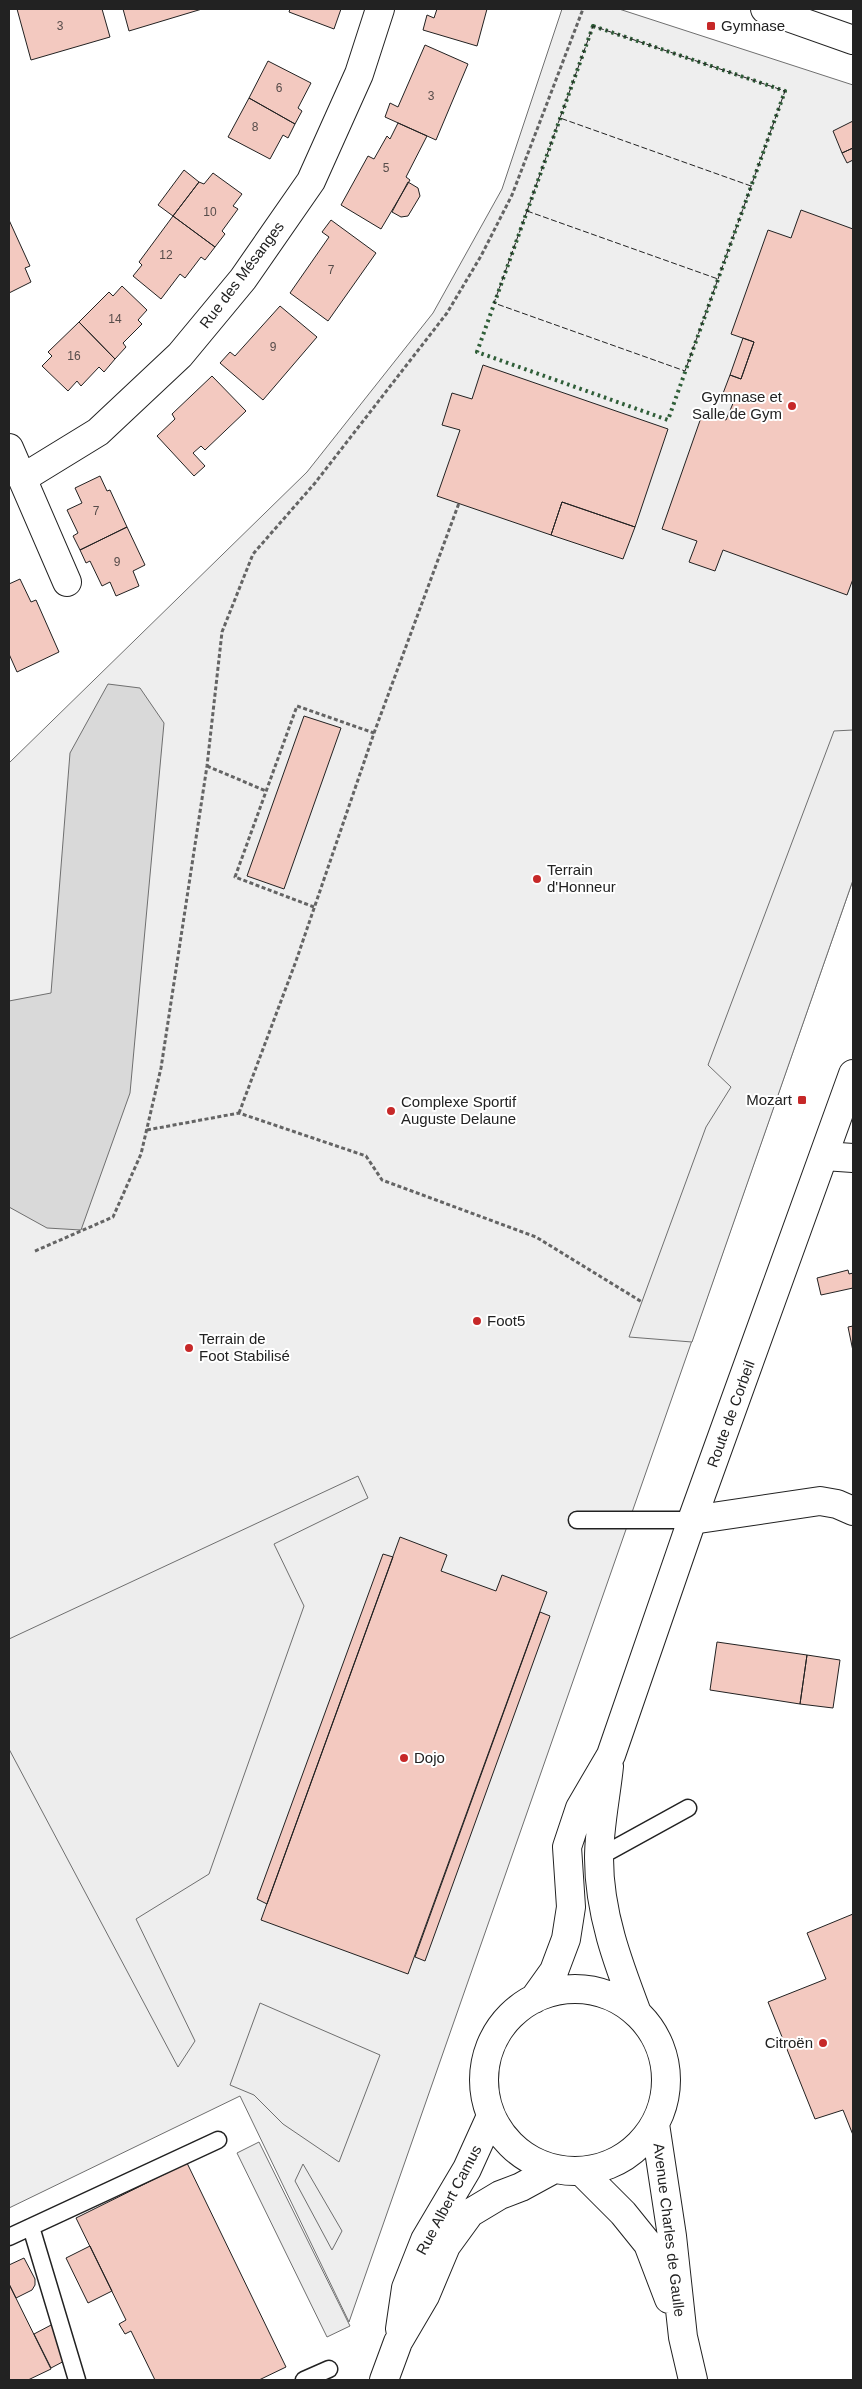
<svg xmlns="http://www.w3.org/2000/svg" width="862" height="2389" font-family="Arial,sans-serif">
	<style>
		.green { fill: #eee; stroke: #6f6f6f }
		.parking { fill: #ededed; stroke: #6f6f6f }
		.water { fill: #d9d9d9; stroke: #6f6f6f }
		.building { fill: #f3c9c0; stroke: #222 }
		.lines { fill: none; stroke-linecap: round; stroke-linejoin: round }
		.lane-casing { stroke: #222; stroke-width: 19 }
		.street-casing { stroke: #222; stroke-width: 30 }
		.secondary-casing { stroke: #222; stroke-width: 30 }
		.path { stroke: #646464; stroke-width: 3; stroke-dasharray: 4 2.5; stroke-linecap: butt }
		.lane { stroke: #fff; stroke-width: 16 }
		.street { stroke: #fff; stroke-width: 28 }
		.secondary { stroke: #fff; stroke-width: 28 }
		.hedge { stroke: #2f5e38; stroke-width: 4; stroke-dasharray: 2.5 4; stroke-linecap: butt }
		.fence { stroke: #222; stroke-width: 1; stroke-dasharray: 6 2.5; stroke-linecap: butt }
		.poi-dot { fill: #c62828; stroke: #fff; stroke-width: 2 }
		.labels { text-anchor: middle; stroke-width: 4; stroke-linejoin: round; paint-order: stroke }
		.number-label { font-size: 12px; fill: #564c4a }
		.poi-label { font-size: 15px; fill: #222; stroke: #fff; text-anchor: start }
		.street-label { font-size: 15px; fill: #222; stroke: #fff }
	</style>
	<rect width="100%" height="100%" fill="#fff"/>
	<path class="green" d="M562,9H619L853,85V880L349,2322L240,2096L9,2208V763L307,472L433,313L502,189Z"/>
	<path class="parking" d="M853,730V880L692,1342L629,1337L706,1127L731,1087L708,1065L834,731Z
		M358,1476L368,1498L274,1544L304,1606L209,1874L136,1919L195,2041L178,2067L9,1749V1639Z
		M260,2003L380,2055L339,2162L283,2124L254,2095L230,2085Z
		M259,2142L350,2326L327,2337L237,2153Z
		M303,2164L342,2231L332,2250L295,2181Z"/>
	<path class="water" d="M108,684L140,688L164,723L130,1093L81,1230L47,1228L9,1207V1001L51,993L70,753Z"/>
	<path class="building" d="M17,9H102L110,37L31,60Z
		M123,9H202L129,31Z
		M290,9H341L334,29L289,12Z
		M437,9H487L477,46L423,30L427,15L434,18Z
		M425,45L468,64L436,140L385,117L390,103L398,107Z
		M268,61L311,83L298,108L302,111L295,124L249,98Z
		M249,98L295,124L288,138L283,135L270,159L228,137Z
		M853,121V148L842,153L833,131Z
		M398,123L427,136L406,177L410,180L381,229L341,205L368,156L374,159L387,136L390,139Z
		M853,148V160L847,163L842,153Z
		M184,170L199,182L173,216L158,205Z
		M213,173L242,194L233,206L238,209L222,231L225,234L215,247L173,216L199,182L204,184Z
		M408,182L418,188L420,196L408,216L401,217L392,212Z
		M801,210L853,229V579L847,595L723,550L715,571L689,562L697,541L662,529L703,412L726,420L734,401L722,396L730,375L741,379L754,342L731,334L768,230L791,238Z
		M173,216L215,247L205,260L201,257L185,278L180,274L161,299L133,276L142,265L139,262Z
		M9,220L30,266L25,268L31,282L9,293Z
		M331,220L376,253L328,321L290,293L329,237L322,232Z
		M122,286L147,310L138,320L142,324L123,343L126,347L115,359L79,322L109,292L113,296Z
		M280,306L317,337L263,400L220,363L230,352L235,356Z
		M79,322L115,359L104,372L99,367L81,386L77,381L68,391L42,366L52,356L48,352Z
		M743,338L754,342L741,379L730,375Z
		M483,365L668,429L635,527L562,502L551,535L437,496L460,430L442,425L452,393L472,399Z
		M212,376L246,411L205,450L201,446L193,453L205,466L194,476L157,436L175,419L172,414Z
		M100,476L107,491L110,490L127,527L80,550L73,536L78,533L67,510L82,503L75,488Z
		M562,502L635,527L623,559L551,535Z
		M127,527L145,565L133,571L139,586L116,596L110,582L102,586L90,561L86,563L80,550Z
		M20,579L31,602L36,600L59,652L17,672L9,654V584Z
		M304,716L341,728L284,889L247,876Z
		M848,1270L849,1274L853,1273V1288L821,1295L817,1278Z
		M853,1326V1351L848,1327Z
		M400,1537L447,1555L441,1571L496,1591L502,1575L547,1592L408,1974L261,1920Z
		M383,1554L393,1557L267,1904L257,1899Z
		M540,1612L550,1616L425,1961L415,1957Z
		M717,1642L807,1655L800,1704L710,1690Z
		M807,1655L840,1660L833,1708L800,1704Z
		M853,1914V2135L843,2110L815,2119L768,2002L826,1979L807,1933Z
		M187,2163L286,2367L259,2380H155L131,2331L125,2334L119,2324L126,2320L76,2218Z
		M90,2246L112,2291L88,2303L66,2258Z
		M24,2258L35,2279V2285L32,2290L16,2298L9,2284V2265Z
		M9,2284L51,2369L28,2380H9Z
		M53,2324L70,2358L51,2368L34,2334Z"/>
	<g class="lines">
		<g class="lane-casing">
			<path id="lane" d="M577,1520H692
				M599,1857L688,1808
				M31,2227L77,2380
				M9,2237L218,2140
				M304,2380L329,2369"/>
		</g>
		<g class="street-casing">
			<path id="street" d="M765,9L853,40
				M9,448L67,582
				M23,478L98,432L180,355L243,279L311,181L359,74L380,9
				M824,1156L853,1158
				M692,1520L820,1501L837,1504L853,1511"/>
		</g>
		<g class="secondary-casing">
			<path id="secondary" d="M609,1766C606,1796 599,1828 599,1858C599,1913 618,1963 637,2013
				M484 2080a91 91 0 1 1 182 0a91 91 0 1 1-182 0Z
				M534,1999L554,1971L566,1939L571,1907L567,1847L580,1808L611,1755L692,1520L853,1074
				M655,2124L672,2236L683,2337L693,2380
				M581,2171L623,2213L648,2244L669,2299
				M400,2329L406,2288L425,2240L467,2169L491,2116
				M384,2380L398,2342L425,2296L446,2246L470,2213L500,2195L521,2187L554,2169"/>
		</g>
		<path class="path" d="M207,766L266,791
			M314,907L235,877L297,706L374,733
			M239,1113L296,961L374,733L459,503
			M147,1130L239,1113L366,1156L382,1180L536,1237L642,1302
			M35,1251L113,1217L141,1154L161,1068L207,766L222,632L253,554L315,483L447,313L481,256L512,195L583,9"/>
		<use href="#lane" class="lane"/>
		<use href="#street" class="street"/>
		<use href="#secondary" class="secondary"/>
		<path class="hedge" d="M593,26L785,91L668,420L477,352Z"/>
		<path class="fence" d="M527,211L718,279L685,371L494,303Z
			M527,211L560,118
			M718,279L785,91L593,26L560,118L751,186"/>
	</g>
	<g class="poi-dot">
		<rect x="706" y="21" width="10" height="10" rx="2.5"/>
		<circle cx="792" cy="406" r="5"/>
		<circle cx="537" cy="879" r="5"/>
		<rect x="797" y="1095" width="10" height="10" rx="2.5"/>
		<circle cx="391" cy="1111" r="5"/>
		<circle cx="477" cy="1321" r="5"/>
		<circle cx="189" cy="1348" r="5"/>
		<circle cx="404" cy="1758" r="5"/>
		<circle cx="823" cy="2043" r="5"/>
	</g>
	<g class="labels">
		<g class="number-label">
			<text x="60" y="30">3</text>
			<text x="279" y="92">6</text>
			<text x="431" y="100">3</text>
			<text x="255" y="131">8</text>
			<text x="386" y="172">5</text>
			<text x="210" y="216">10</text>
			<text x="166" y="259">12</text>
			<text x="331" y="274">7</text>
			<text x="115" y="323">14</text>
			<text x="273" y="351">9</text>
			<text x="74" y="360">16</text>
			<text x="96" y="515">7</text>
			<text x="117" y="566">9</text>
		</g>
		<g class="poi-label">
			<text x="721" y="31">Gymnase</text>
			<text x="782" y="402" text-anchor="end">Gymnase et<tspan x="782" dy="17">Salle de Gym</tspan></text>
			<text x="547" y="875">Terrain<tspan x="547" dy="17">d'Honneur</tspan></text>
			<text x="792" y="1105" text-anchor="end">Mozart</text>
			<text x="401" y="1107">Complexe Sportif<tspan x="401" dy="17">Auguste Delaune</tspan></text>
			<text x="487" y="1326">Foot5</text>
			<text x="199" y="1344">Terrain de<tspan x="199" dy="17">Foot Stabilisé</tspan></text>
			<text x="414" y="1763">Dojo</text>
			<text x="813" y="2048" text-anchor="end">Citroën</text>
		</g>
		<g class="street-label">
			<text transform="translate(242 275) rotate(-53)" y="5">Rue des Mésanges</text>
			<text transform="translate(731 1414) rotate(-70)" y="5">Route de Corbeil</text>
			<text transform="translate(449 2200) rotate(-62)" y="5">Rue Albert Camus</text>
			<text transform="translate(669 2230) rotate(83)" y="5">Avenue Charles de Gaulle</text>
		</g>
	</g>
	<rect width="862" height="2389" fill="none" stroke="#222222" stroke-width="20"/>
</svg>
